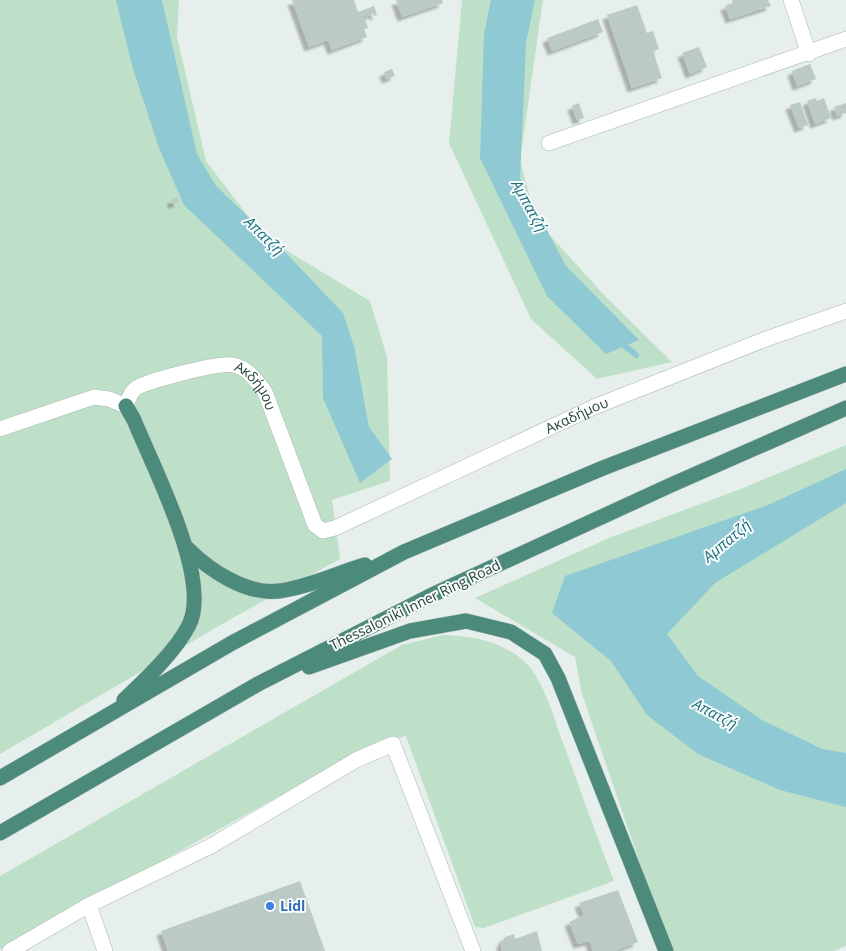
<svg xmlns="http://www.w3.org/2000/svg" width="846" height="951" font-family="'Open Sans',sans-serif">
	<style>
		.green { fill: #bfe0c8 }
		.water { fill: #8ec9d4 }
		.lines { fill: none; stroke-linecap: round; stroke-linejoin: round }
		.stream { stroke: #8ec9d4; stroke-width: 6 }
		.building { fill: #bbcac4; filter: url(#shadow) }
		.minor-casing { stroke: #a8b8b2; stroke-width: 16 }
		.tertiary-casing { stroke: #a8b8b2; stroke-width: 16 }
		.trunk-casing { stroke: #c2cac8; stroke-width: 16 }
		.minor { stroke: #fff; stroke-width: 15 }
		.tertiary { stroke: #fff; stroke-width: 15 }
		.trunk { stroke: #4c8a7c; stroke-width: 15 }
		.shop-dot { fill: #3f7fe0; stroke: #f7fbf9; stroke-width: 2 }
		.labels { text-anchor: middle; stroke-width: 4; stroke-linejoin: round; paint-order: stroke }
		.street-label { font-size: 14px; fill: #24423a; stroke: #f7fbf9 }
		.shop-label { font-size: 14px; font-weight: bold; fill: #366cbe; stroke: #f7fbf9; text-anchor: start }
		.water-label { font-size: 15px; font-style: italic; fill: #1c6f80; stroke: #f7fbf9 }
	</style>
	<defs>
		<filter id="shadow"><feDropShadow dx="-4.5" dy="4.5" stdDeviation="1" flood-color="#0004"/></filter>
	</defs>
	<rect width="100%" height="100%" fill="#e6efeb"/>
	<path class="green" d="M0,0H179L177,37L206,161L264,237L370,301L387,357L390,481L332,500L340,559L236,616L0,754Z
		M462,0H543L520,160L536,220L605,296L672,362L597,379L531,319L449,143Z
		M846,445V946L834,951H670L582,694L575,657L475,598L609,538L738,490Z
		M443,635C473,636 502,641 525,662C545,681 555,723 565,748C581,792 597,837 614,881L484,928L475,927L406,736L372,745L0,950V876L402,645Z"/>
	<path class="water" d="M116,0H162L197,154L216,186L285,252L343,313L354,346L369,427L392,459L360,483L323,398L322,336L184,205L159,148L133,69Z
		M491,0H535L526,43L520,179L566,266L639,340L606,354L547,296L480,158L484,34Z
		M846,469V503L715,583L667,634L698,676L762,720L822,749L846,753V807L780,790L698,754L647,715L611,661L552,613L565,576L768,505Z"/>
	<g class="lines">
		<path class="stream" d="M620,342L636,355"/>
	</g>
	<path class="building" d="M292,0H354L358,12L374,6L377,15L374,16L373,13L366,17L363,14L368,28L364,29L367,37L332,50L328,40L309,47Z
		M396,0H442L443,3L402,17Z
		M732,0H768L771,6L730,19L725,6L733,3Z
		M637,5L647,33L653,31L659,49L653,51L662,78L632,88L607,15Z
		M598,19L603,32L552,51L547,38Z
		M699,47L707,67L690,74L682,53Z
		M810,64L816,79L797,86L792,71Z
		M392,69L395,76L386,79L384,72Z
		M816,98L817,101L824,98L831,118L815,124L807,101Z
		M800,102L808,125L799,128L790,105Z
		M579,103L584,118L577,120L572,106Z
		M846,103V113L837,116L834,107Z
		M177,198L179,202L173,204L171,200Z
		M300,881L325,951H168L161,931Z
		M618,890L638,942L614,951H593L590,941L578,944L569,922L584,915L579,903Z
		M537,931L542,951H502L501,944L505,937L514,934L515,939Z"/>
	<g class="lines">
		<g class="minor-casing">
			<path id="minor" d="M791,0L809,54
				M549,143L846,39
				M89,905L105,951
				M10,951L89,905L211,846L356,760L393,744L473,951"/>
		</g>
		<g class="tertiary-casing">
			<g id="tertiary">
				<path id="s1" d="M0,429L94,397L109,399L126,406C128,399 130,394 135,389C145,381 220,362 233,365C248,368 256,380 265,392L315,525L323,531L335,528L594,407L766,339L846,311"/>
			</g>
		</g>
		<g class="trunk-casing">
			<path id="trunk" d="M187,548C209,570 246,595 279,591C309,587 337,573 365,565
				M309,667L410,631L466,621L511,632L545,654L558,678L666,951
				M124,700C145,680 176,651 189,625C212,579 153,467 134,420L126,406
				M0,778L232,643L404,552L603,468L846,374
				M0,833L258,684L434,594L671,485L846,408"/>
		</g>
		<use href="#minor" class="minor"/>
		<use href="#tertiary" class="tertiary"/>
		<use href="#trunk" class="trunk"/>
	</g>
	<circle class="shop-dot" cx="270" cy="906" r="5"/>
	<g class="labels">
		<g class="street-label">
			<text dy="5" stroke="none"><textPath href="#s1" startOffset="286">Ακδήμου</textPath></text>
			<text dy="5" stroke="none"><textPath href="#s1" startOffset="728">Ακαδήμου</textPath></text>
			<text transform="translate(415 605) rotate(-26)" y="5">Thessaloniki Inner Ring Road</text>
		</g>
		<g class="shop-label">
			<text x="280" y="911">Lidl</text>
		</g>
		<g class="water-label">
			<text transform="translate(529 206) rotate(61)" y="5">Αμπατζή</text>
			<text transform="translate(264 236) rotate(44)" y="5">Απατζή</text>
			<text transform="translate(727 541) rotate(-40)" y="5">Αμπατζή</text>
			<text transform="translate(715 714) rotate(28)" y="5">Απατζή</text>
		</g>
	</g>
</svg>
